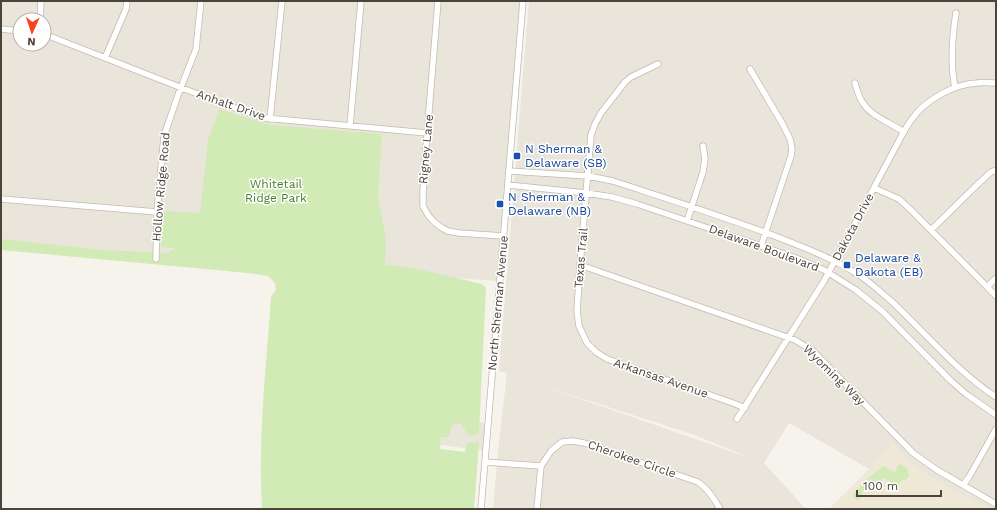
<svg xmlns="http://www.w3.org/2000/svg" width="997" height="510" font-family="'Work Sans',sans-serif">
	<style>
		.residential { fill: #eae5da; fill-rule: evenodd }
		.education { fill: #efe8d6 }
		.green { fill: #d2eab5 }
		.lines { fill: none; stroke-linecap: round; stroke-linejoin: round }
		.minor-casing { stroke: #c2bbae; stroke-width: 7 }
		.minor { stroke: #fff; stroke-width: 5.5 }
		.transit-dot { fill: #1a4fb4; stroke: #fff; stroke-width: 1.5 }
		.labels { text-anchor: middle; stroke-width: 3; stroke-linejoin: round; paint-order: stroke }
		.street-label { font-size: 12px; fill: #4b4439; stroke: #fff }
		.transit-label { font-size: 12px; fill: #164399; stroke: #fff; text-anchor: start }
		.park-label { font-size: 12px; fill: #4a7f2a; stroke: #fff }
	</style>
	<rect width="100%" height="100%" fill="#f6f3ec"/>
	<path class="residential" d="M1,1H523L499,281L156,259L1,245ZM20,20H44V44H20Z
		M529,1H996V509H989L961,495L934,479L910,462L893,445L869,469L789,423L764,463L806,509H493L498,451L507,373L499,371ZM538,384L697,436L753,459Z
		M440,415L488,424L486,451L433,444Z"/>
	<path class="education" d="M893,445L910,462L934,479L961,495L989,509H829Z"/>
	<path class="green" d="M219,109L270,125L382,134L378,197L386,240L385,264L375,263L413,268L482,284L486,288L479,434L469,436L461,424L452,425L449,437H441L440,449L465,452L467,443L479,442L474,509H262C258,445 265,377 270,312L271,297L276,290L275,283L268,276L248,273L1,250V239L103,250L168,253L175,248L161,247L164,211L200,213L208,140Z
		M900,464L907,468L909,476L906,480H902L901,482H900L897,488L888,487L890,481L883,478L877,488L867,484L858,501L852,496L867,479L883,466L895,472L898,465Z"/>
	<g class="lines">
		<g class="minor-casing">
			<path id="minor" d="M438,1L426,148L423,193V206L428,215L434,222L442,228L448,231L459,233L504,236
				M40,20L41,1
				M1,29L20,31
				M44,34L187,90L251,114L265,118L427,133
				M105,58L126,9L127,1
				M658,64L631,77L625,82L601,113L595,124L591,135L580,265L577,311L579,326L587,343L596,352L607,359L733,403L745,408
				M750,69L782,123L790,139L792,149L791,156L761,246
				M855,83C857,90 859,98 863,103C872,117 891,123 904,132
				M955,88C950,62 952,38 956,13
				M270,119L282,1
				M350,126L361,1
				M509,171L588,176L613,181C671,200 729,218 785,240C810,250 836,260 859,275C870,282 879,291 889,299C925,332 955,370 996,397
				M508,185L586,193L612,197L637,204L761,246L796,258L824,270L856,290L882,311L951,381L966,394L996,415
				M874,188L899,199L912,211L996,296
				M1,199L157,212
				M687,221L703,172L705,159L703,146
				M931,230L979,183L991,172L996,170
				M156,259L157,212L164,136L178,95L196,49L201,1
				M580,265L795,340L813,351L913,453L937,470L996,504
				M987,287L996,278
				M737,419L824,281L902,135C905,130 908,124 912,119C925,100 954,84 977,83C984,82 990,83 996,83
				M485,462L541,466
				M963,485L969,477L996,429
				M481,509L523,1
				M537,509L541,466L551,451L562,442L573,441L584,443L698,482C708,489 714,498 720,509"/>
		</g>
		<use href="#minor" class="minor"/>
	</g>
	<g class="transit-dot">
		<rect x="513" y="152" width="8" height="8" rx="2"/>
		<rect x="496" y="200" width="8" height="8" rx="2"/>
		<rect x="843" y="261" width="8" height="8" rx="2"/>
	</g>
	<g class="labels">
		<g class="street-label">
			<text transform="translate(231 105) rotate(19)" y="4">Anhalt Drive</text>
			<text transform="translate(426 149) rotate(-85)" y="4">Rigney Lane</text>
			<text transform="translate(161 187) rotate(-85)" y="4">Hollow Ridge Road</text>
			<text transform="translate(853 227) rotate(-62)" y="4">Dakota Drive</text>
			<text transform="translate(764 248) rotate(20)" y="4">Delaware Boulevard</text>
			<text transform="translate(581 258) rotate(-85)" y="4">Texas Trail</text>
			<text transform="translate(498 303) rotate(-85)" y="4">North Sherman Avenue</text>
			<text transform="translate(834 375) rotate(44)" y="4">Wyoming Way</text>
			<text transform="translate(661 378) rotate(19)" y="4">Arkansas Avenue</text>
			<text transform="translate(632 459) rotate(19)" y="4">Cherokee Circle</text>
		</g>
		<g class="transit-label">
			<text x="525" y="153">N Sherman &amp;<tspan x="525" dy="14">Delaware (SB)</tspan></text>
			<text x="508" y="201">N Sherman &amp;<tspan x="508" dy="14">Delaware (NB)</tspan></text>
			<text x="855" y="262">Delaware &amp;<tspan x="855" dy="14">Dakota (EB)</tspan></text>
		</g>
		<g class="park-label">
			<text x="276" y="188">Whitetail<tspan x="276" dy="14">Ridge Park</tspan></text>
		</g>
	</g>
	<rect width="997" height="510" fill="none" stroke="#4b4439" stroke-width="4"/>
	<g transform="translate(32 32) rotate(183)"><circle r="19" fill="#ffffff" stroke="#b7b4b0"/>
	<path d="M0-3L7 15L0 10L-7 15Z" fill="#fc3f1d"/>
	<text y="-6" font-size="11" font-weight="bold" text-anchor="middle" fill="#4b4439">N</text>
	</g>
	<path d="M857 490v6h84v-6" fill="none" stroke="#4b4439" stroke-width="2"/>
	<text x="863" y="490" font-size="12" fill="#4b4439" stroke="#ffffff" stroke-width="3" paint-order="stroke">100 m</text>
</svg>
